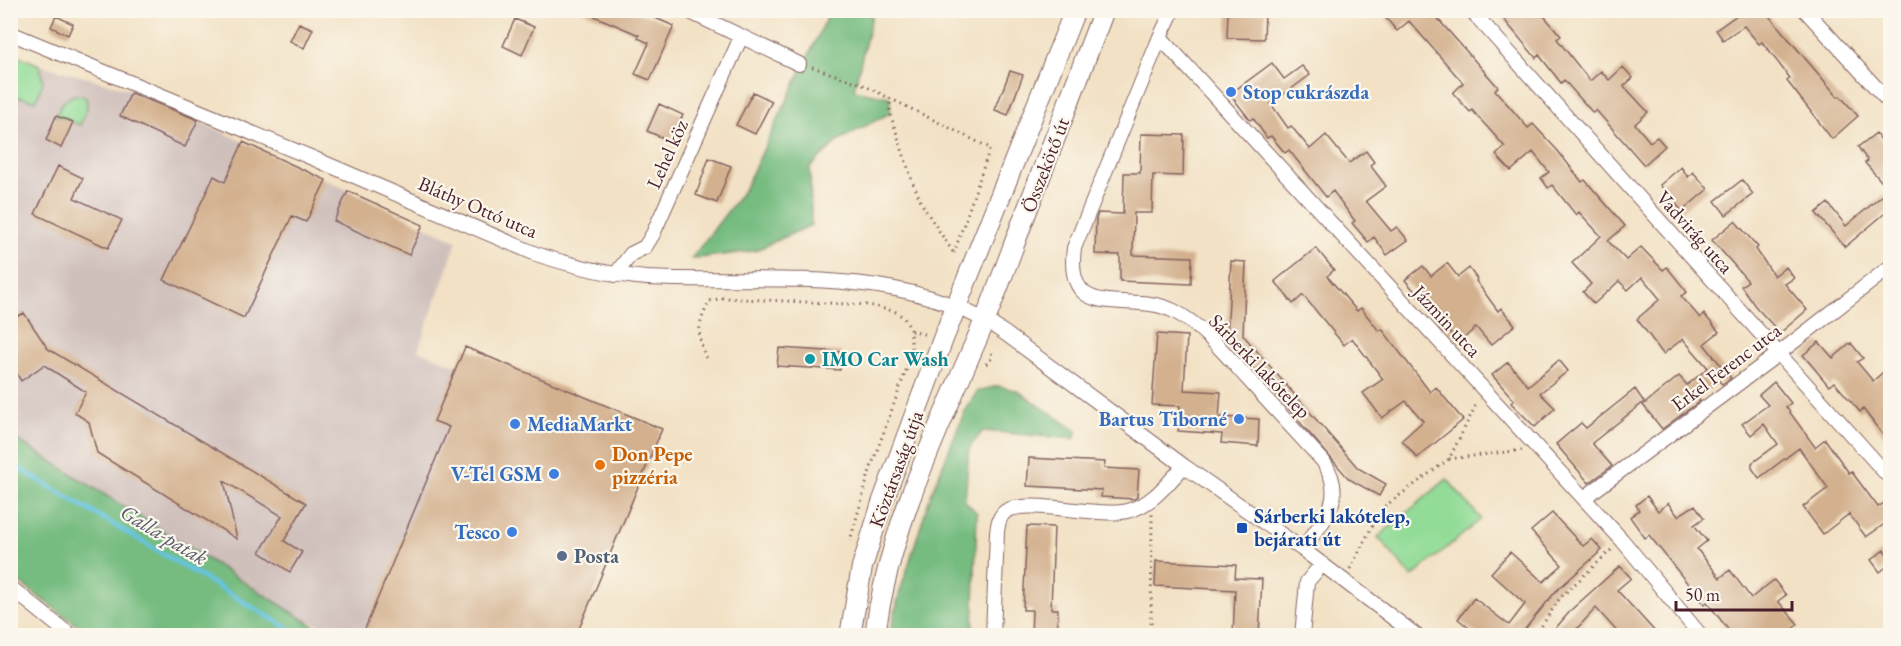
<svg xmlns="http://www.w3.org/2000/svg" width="1901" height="646" font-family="'EB Garamond',serif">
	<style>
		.industrial { fill: #d0c0bc }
		.green { fill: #93dc98; stroke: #6e7e62; stroke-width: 1.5 }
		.forest { fill: #76bc80; stroke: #606e56; stroke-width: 1.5 }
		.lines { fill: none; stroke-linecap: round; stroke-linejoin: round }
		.stream { stroke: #65c4e3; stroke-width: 4.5 }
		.building { fill: #d3b08e }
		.street-casing { stroke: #856361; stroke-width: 16 }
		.secondary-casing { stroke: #856361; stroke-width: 22 }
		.path { stroke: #856361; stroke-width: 3; stroke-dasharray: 1.5 4.5; stroke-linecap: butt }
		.street { stroke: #fff; stroke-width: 14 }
		.secondary { stroke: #fff; stroke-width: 20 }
		.shop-dot { fill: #3f7fe0; stroke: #fbf7ec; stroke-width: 2 }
		.culture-dot { fill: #0f9aa8; stroke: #fbf7ec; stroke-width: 2 }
		.food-dot { fill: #e8710a; stroke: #fbf7ec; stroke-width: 2 }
		.transit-dot { fill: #1a4fb4; stroke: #fbf7ec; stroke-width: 2 }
		.service-dot { fill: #5c6f8a; stroke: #fbf7ec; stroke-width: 2 }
		.labels { text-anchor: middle; stroke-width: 4.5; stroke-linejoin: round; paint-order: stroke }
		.shop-label { font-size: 20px; font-weight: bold; fill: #366cbe; stroke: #fbf7ec; text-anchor: end }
		.street-label { font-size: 20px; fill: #4a1f2b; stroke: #fbf7ec }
		.culture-label { font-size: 20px; font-weight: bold; fill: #0d838f; stroke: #fbf7ec; text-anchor: start }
		.food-label { font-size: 20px; font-weight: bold; fill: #c56008; stroke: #fbf7ec; text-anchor: start }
		.transit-label { font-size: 20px; font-weight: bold; fill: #164399; stroke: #fbf7ec; text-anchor: start }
		.service-label { font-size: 20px; font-weight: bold; fill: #4e5e75; stroke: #fbf7ec; text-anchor: start }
		.water-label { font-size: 21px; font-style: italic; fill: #53596b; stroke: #fbf7ec }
	</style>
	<rect width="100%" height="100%" fill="#fbf7ec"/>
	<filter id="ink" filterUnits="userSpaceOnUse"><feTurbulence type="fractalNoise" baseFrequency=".0167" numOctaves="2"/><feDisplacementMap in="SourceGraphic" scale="12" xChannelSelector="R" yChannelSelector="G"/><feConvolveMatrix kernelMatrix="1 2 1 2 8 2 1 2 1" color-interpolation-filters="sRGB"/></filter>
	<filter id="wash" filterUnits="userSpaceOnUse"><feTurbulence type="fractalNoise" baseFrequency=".008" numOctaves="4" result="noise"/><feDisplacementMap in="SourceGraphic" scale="24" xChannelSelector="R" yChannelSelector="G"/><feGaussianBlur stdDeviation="1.35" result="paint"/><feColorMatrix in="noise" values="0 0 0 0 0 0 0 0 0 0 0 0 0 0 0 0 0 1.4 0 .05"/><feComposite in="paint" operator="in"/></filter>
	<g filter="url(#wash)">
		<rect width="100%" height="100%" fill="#f2e1c4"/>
		<path class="industrial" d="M21,57L40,65L132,90L457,241L418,350L457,366L434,421L449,427L362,635L306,621L11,436L10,82Z"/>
		<path class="green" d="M21,57L40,65L43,82L36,101L11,95V62Z
			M73,95L84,96L87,100V108L80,125L56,116L62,103Z
			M1447,479L1481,519L1412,577L1378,537Z"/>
		<path class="forest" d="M830,11H873L854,90L890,97V113L839,140L810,167L811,225L754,251L691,259L744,190Z
			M998,386L1018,391L1077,431L1074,439L983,431L969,448L965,501L977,513L973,635H890L899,595L930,497L966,408L978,391Z
			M11,436L306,621L327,635H90L11,576Z"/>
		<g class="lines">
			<path class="stream" d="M10,463L301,636"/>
		</g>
		<g id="blocks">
			<path class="building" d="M580,10H632L648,17V15L674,26L650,80L635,74L649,43L638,38L639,35Z
				M1379,10H1430L1498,87L1495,90L1528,128L1533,124L1558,151L1582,182L1585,180L1625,226L1608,241L1626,260L1641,247L1663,270L1667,267L1687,292L1681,296L1700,318L1704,314L1719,332L1704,344L1731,378L1722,384L1719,381L1697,397L1700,401L1662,429L1643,405L1679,376L1687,385L1708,368L1683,339L1663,354L1637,319L1660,299L1642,277L1628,290L1619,281L1594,304L1583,292L1591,284L1572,263L1601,236L1579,212L1576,215L1552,185L1548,188L1541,178L1549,172L1533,152L1511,171L1496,155L1505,147L1472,110L1470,112L1453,93L1463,83L1409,21L1397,31Z
				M1496,10H1539L1561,36L1557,39L1590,81L1601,71L1609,80L1623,67L1633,78L1624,86L1648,112L1635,124L1650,142L1657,137L1665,146L1644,165L1596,110L1593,113L1564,80L1561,83L1539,55L1536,58Z
				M1744,10H1764L1838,97L1840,96L1858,116L1832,139L1787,81L1790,78L1762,42L1759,44L1744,26L1723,40L1716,30Z
				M1228,11L1265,13L1264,39L1227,38Z
				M56,16L73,24L68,35L51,27Z
				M515,19L534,27L522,55L503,46Z
				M299,23L313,29L304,48L290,41Z
				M1272,63L1284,79L1302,66L1310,75L1271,104L1288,128L1291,126L1310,149L1326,135L1349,163L1366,151L1374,162L1370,165L1386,186L1366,201L1391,231L1397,227L1408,240L1387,255L1374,237L1368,242L1352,223L1355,221L1333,191L1326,197L1289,150L1285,153L1271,136L1267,138L1253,118L1250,120L1230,94Z
				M1010,71L1023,75L1008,115L995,110Z
				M753,92L772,101L755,134L736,125Z
				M131,93L198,120L185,147L120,116Z
				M659,104L683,115L670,141L647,131Z
				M56,116L73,122L61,148L46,140Z
				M1876,133L1890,152V209L1845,247L1816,213L1828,203L1846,226L1889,190L1865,163L1868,161L1858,147Z
				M1141,134L1184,135L1183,176L1153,175L1152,213H1134L1133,255L1192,257L1191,284L1120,281V255L1095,254L1096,219L1098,213L1123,214L1124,173H1140Z
				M243,142L326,180L306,222L292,216L244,318L164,280L214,176L225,182Z
				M709,158L731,166L717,203L696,195Z
				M58,166L83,178L74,198L122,220L108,248L35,214Z
				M1681,167L1688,177L1693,172L1708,189L1682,211L1676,204L1672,208L1662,196L1666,192L1660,185Z
				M1742,180L1753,194L1726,215L1715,201Z
				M348,191L423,225L409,255L334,221Z
				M1735,221L1758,247L1756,249L1774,276L1786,267L1794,278L1785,284L1807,310L1780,333L1755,306L1741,286L1748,281L1712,240Z
				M1316,248L1334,270L1327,276L1357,311L1361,308L1379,331L1382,329L1430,392L1436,387L1463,420L1417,458L1402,440L1423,421L1406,401L1382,418L1363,393L1383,379L1352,338L1344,345L1303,295L1293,304L1275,281Z
				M1231,261L1246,262L1243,335L1358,468L1386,484L1379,496L1349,479L1227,338Z
				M1447,263L1458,277L1469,268L1477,279L1476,281L1498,311L1501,308L1515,325L1491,345L1476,327L1459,343L1405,280L1423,266L1431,276Z
				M24,313L48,349L306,503L284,541L302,552L290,572L260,552L282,516L224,481L237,539L97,453L89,422L75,413L86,392L44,365L21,381L10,362V320Z
				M1157,334L1187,336L1184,390L1221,392L1219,417L1259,419L1258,446L1221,443L1222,434L1178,431L1180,406L1152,405Z
				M1819,342L1833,358L1851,343L1863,358L1857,362L1873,381L1890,366V444L1863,409L1860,412L1834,382L1829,386L1803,355Z
				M465,347L662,429L576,636H362L449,427L434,421Z
				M779,348L842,352L840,370L777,366Z
				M1559,360L1568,371L1540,393L1555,408L1535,427L1511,403L1514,400L1492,375L1508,362L1528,386Z
				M1774,382L1791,403L1786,407L1815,447L1825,439L1849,473L1851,471L1878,507L1884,503L1890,511V520L1866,537L1849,514L1823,534L1803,507L1828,488L1799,448L1759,478L1752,468V463L1778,444L1764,424L1751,435L1742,424L1768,405L1759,395Z
				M1635,389L1644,402L1592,443L1612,466L1589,483L1556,444L1581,423L1586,428Z
				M1029,458L1105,462L1104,468L1139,470L1137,497L1134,499L1101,497L1102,490L1027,486Z
				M1647,496L1658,511L1668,503L1678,516L1695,505L1704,518L1694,525L1707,541L1697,549L1720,578L1730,570L1751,598L1774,580L1786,595L1778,601L1798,624L1785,636H1733L1707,602L1704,604L1649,535L1645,538L1630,517L1639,510L1636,505Z
				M1552,513L1583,546L1592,539L1602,550L1555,592L1521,634L1523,636H1479L1458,619L1474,598L1509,625L1525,604L1491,573L1510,552L1543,582L1562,565L1531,531Z
				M1027,526L1054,527L1051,609H1058L1057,636H1031L1032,610H1023Z
				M1884,550L1890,558V564L1880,572L1871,560Z
				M1156,561L1236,565L1235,578L1262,579L1259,636H1233L1235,590L1155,586Z
				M1620,566L1631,578L1617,590L1659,636H1621L1596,608L1570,636H1549L1572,609Z"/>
		</g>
	</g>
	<g filter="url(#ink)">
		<use href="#blocks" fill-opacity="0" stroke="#856361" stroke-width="1.5"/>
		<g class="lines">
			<g class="street-casing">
				<path id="street" d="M686,10L799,64
					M1173,10L1160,37L1074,248C1064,326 1131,289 1174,311C1204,327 1226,355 1248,379C1273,407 1298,434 1323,461C1348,498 1324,520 1302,549
					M1471,10L1890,478
					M1805,10L1890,103
					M10,33L315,159L536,254C573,266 608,275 647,278C763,284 906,262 1006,334L1184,466L1302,549L1417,636
					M1160,37L1622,540L1701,636
					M615,275L631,254L645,247L653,234L741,37
					M1584,498L1778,354L1890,267
					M10,587L71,636
					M993,636L997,532C998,524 999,516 1006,511C1028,498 1100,518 1127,511C1152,505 1167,484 1184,466
					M1302,636L1307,582L1322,564"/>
			</g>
			<g class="secondary-casing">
				<path id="secondary" d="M850,636L862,567L882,503L943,339L1075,10
					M875,636C889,524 942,422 985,320C999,286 1011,252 1024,218C1051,149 1077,80 1104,10"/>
			</g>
			<path class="path" d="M812,67L859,83L990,148L954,253
				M890,97V113L913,183L924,208L953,252
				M911,331L928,335
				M706,358C696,334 698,323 710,301L722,298L869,305L896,312L904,318L910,328L912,354L870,470L850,541
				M986,364L992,358L991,349
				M1449,459L1522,450
				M1350,569L1381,509L1449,459L1477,403
				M1151,636L1152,514
				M1535,636L1560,598L1611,550"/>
			<use href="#street" class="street"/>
			<use href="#secondary" class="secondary"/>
		</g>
	</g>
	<g class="shop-dot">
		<circle cx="1231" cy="92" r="6"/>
		<circle cx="1239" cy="419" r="6"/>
		<circle cx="515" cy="424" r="6"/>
		<circle cx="554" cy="474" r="6"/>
		<circle cx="512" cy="532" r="6"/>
	</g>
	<circle class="culture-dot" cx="810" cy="359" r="6"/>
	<circle class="food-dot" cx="600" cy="465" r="6"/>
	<rect class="transit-dot" x="1236" y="522" width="12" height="12" rx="3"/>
	<circle class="service-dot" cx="562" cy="556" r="6"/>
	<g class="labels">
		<g class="shop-label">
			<text x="1243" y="99" text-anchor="start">Stop cukrászda</text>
			<text x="1227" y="426">Bartus Tiborné</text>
			<text x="527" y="431" text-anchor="start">MediaMarkt</text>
			<text x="542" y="481">V-Tel GSM</text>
			<text x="500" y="539">Tesco</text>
		</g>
		<g class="street-label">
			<text transform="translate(667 154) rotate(-66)" y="7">Lehel köz</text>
			<text transform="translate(1045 165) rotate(-69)" y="7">Összekötő út</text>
			<text transform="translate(478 207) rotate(23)" y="7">Bláthy Ottó utca</text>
			<text transform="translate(1695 232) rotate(48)" y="7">Vadvirág utca</text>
			<text transform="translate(1447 321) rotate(47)" y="7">Jázmin utca</text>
			<text transform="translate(1260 366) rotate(46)" y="7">Sárberki lakótelep</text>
			<text transform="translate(1726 367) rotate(-37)" y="7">Erkel Ferenc utca</text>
			<text transform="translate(896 469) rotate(-70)" y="7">Köztársaság útja</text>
		</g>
		<g class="culture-label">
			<text x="822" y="366">IMO Car Wash</text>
		</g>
		<g class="food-label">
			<text x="612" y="461">Don Pepe<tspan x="612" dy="23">pizzéria</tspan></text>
		</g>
		<g class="transit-label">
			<text x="1254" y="523">Sárberki lakótelep,<tspan x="1254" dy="23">bejárati út</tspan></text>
		</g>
		<g class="service-label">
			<text x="574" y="563">Posta</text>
		</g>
		<g class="water-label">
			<text transform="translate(164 535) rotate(31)" y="7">Galla-patak</text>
		</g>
	</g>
	<rect width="1901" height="646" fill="none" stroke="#fbf7ec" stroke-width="36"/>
	<path d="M1676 601v9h116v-9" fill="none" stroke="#4a1f2b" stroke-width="3"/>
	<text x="1685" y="601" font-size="18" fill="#4a1f2b" stroke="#fbf7ec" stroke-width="4.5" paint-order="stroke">50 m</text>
</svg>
